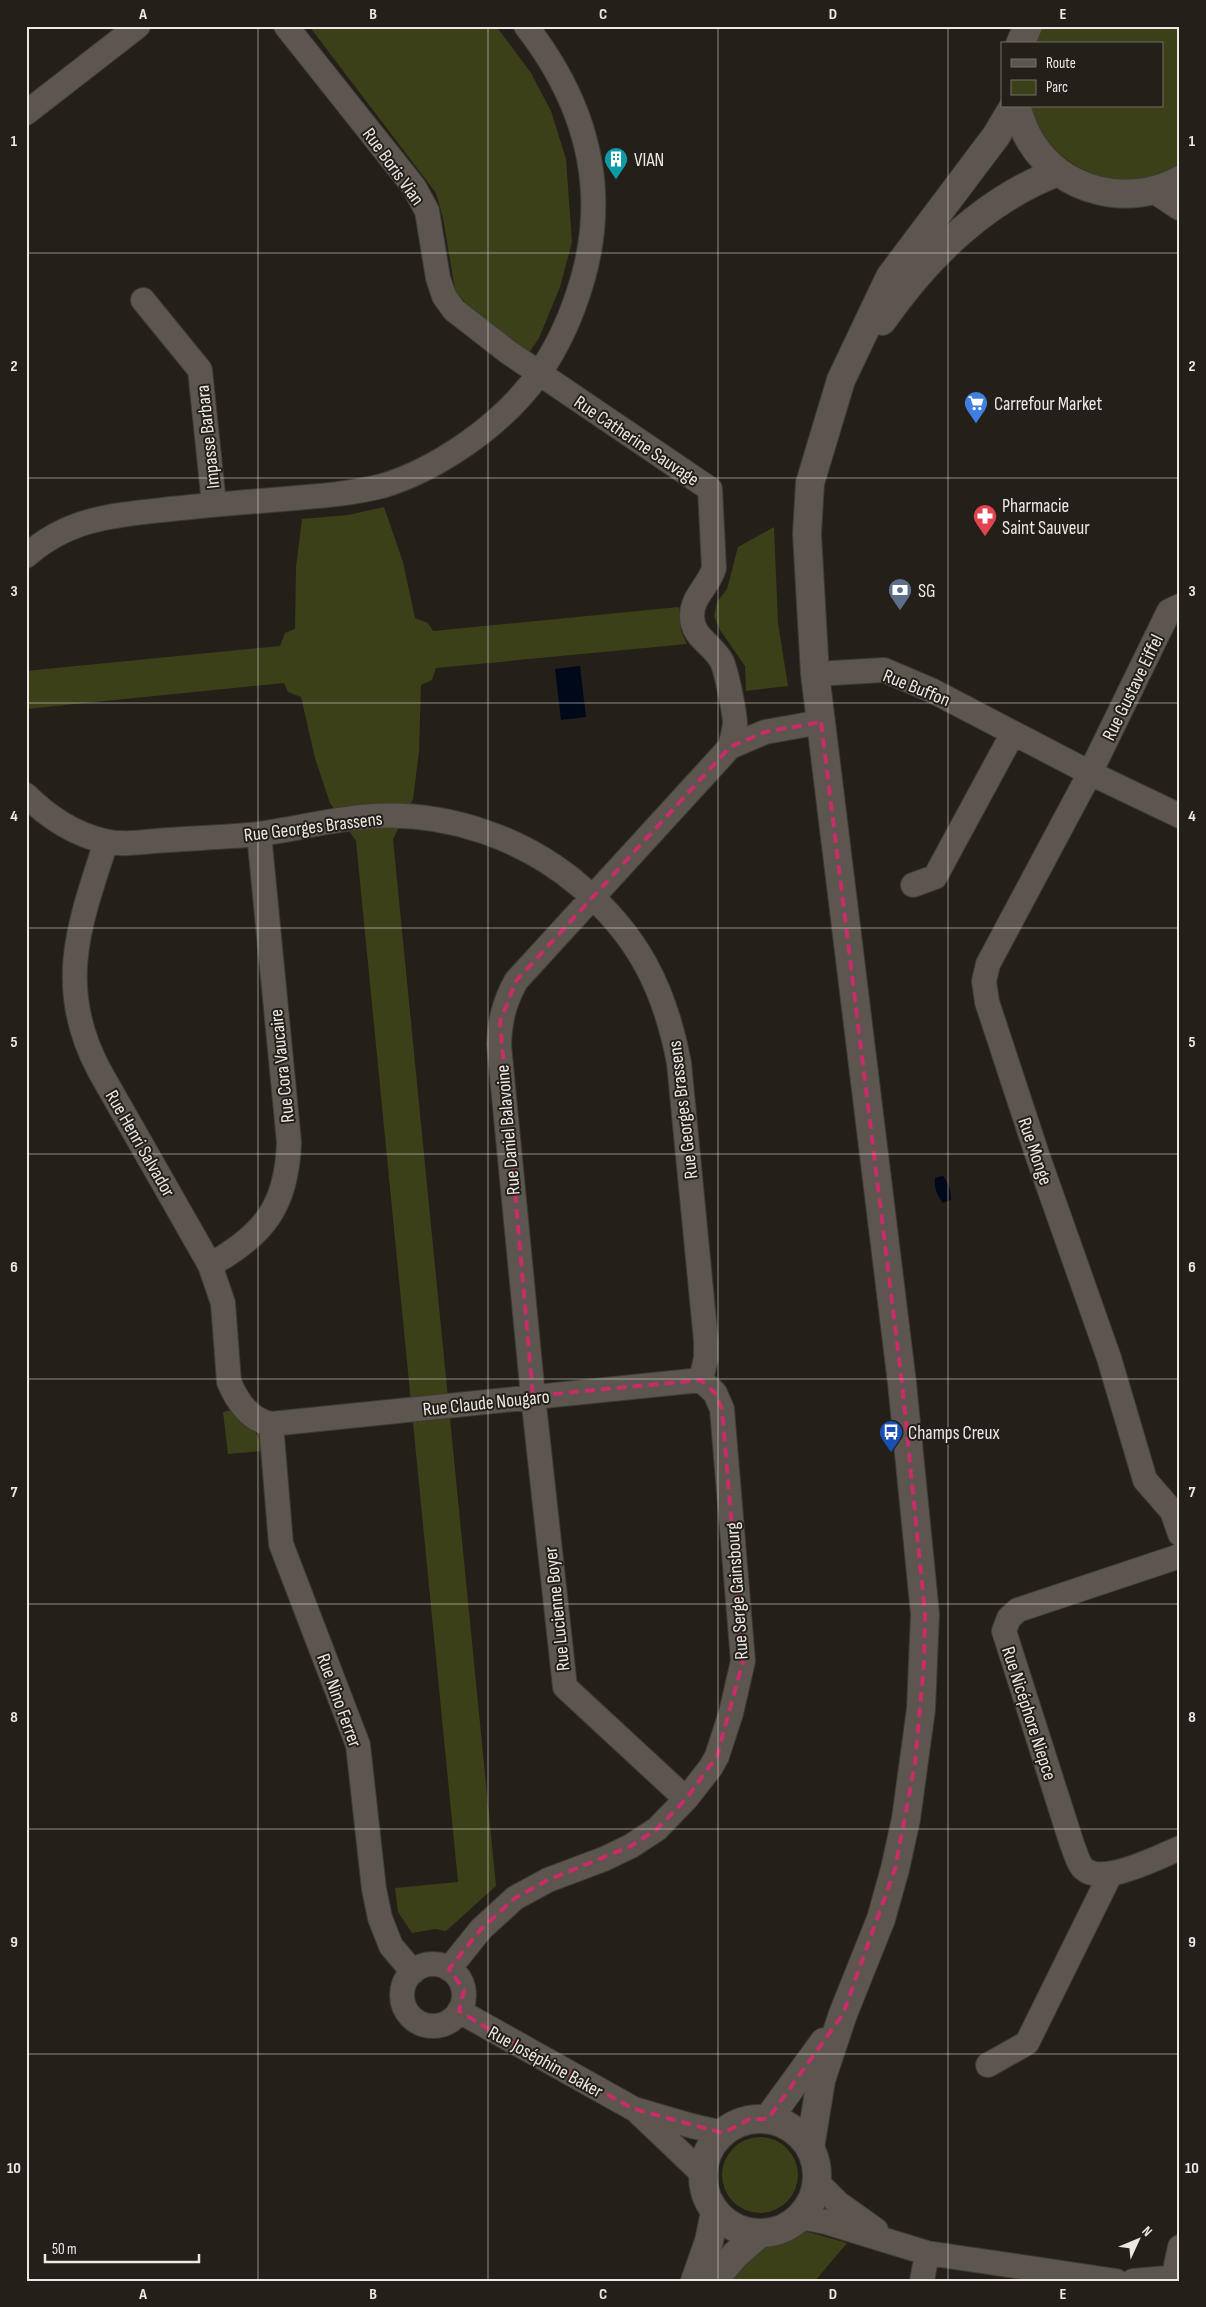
<svg xmlns="http://www.w3.org/2000/svg" width="1206" height="2307" font-family="'Sofia Sans Condensed',sans-serif">
	<style>
		.green { fill: #3b4019 }
		.water { fill: #000919 }
		.lines { fill: none; stroke-linecap: round; stroke-linejoin: round }
		.street-casing { stroke: #3f3a36; stroke-width: 26 }
		.secondary-casing { stroke: #3f3a36; stroke-width: 30 }
		.street { stroke: #5c564e; stroke-width: 24 }
		.secondary { stroke: #5c564e; stroke-width: 28 }
		.marked { fill: none; stroke: #c62d69; stroke-width: 4; stroke-dasharray: 10 6; stroke-linejoin: round }
		.grid { fill: none; stroke: #ece8e4; stroke-width: 1; stroke-opacity: 0.55 }
		.labels { text-anchor: middle; stroke-width: 4; stroke-linejoin: round; paint-order: stroke }
		.poi-label { font-size: 19px; fill: #ece8e4; stroke: #241f19; text-anchor: start }
		.street-label { font-size: 19px; fill: #ece8e4; stroke: #241f19 }
		.neatline { fill: none; stroke: #ece8e4; stroke-width: 2 }
		.grid-label { font-size: 16px; text-anchor: middle; font-weight: bold; fill: #ece8e4 }
	</style>
	<rect width="100%" height="100%" fill="#241f19"/>
	<path class="green" d="M309,26H496L531,73L551,111L566,159L572,242L560,287L539,338L529,353L469,307L455,290L443,218L436,193Z
		M1044,26H1180V164C1123,201 1049,170 1030,106H1162V44H1034Z
		M384,507L403,562L415,618L428,623L433,631L679,607L681,631L687,644L436,668L432,680L421,685L419,751L413,799L393,839L496,1886L446,1931L435,1929L412,1933L398,1912L395,1888L458,1882L356,841L330,803L315,758L301,697L288,692L284,683L26,709V671L280,646L285,633L295,629L296,567L302,519L348,515Z
		M774,527L778,623L788,686L746,691L745,666L720,630L714,616L717,602L727,589L738,547Z
		M235,1409L256,1432L263,1451L228,1454L223,1412Z
		M722 2175a38 38 0 1 1 76 0a38 38 0 1 1-76 0Z
		M798,2229L847,2243L815,2281H732L756,2249Z"/>
	<path class="water" d="M580,666L586,717L561,720L555,669Z
		M943,1176C949,1183 951,1191 951,1200L943,1203C937,1195 934,1188 935,1178Z"/>
	<g class="lines">
		<g class="street-casing">
			<path id="street" d="M286,26L414,187L427,211L438,278L444,296L454,310L508,352L710,489L714,568C709,586 692,596 692,616C692,637 712,644 721,660C726,668 735,714 735,724C734,732 732,739 730,747L516,981C504,1003 500,1020 499,1045L533,1396L565,1687L686,1799
				M26,113L138,26
				M143,300L200,370L214,504
				M26,556C70,517 116,515 171,509C209,505 246,502 284,499C317,496 350,494 382,486C413,477 440,462 466,444C528,401 562,351 583,278C609,185 585,102 526,26
				M1180,606L1169,611L1090,773L988,964L984,981L987,1002L1038,1157L1109,1358L1145,1480L1172,1511L1180,1534
				M815,674L884,670L931,690L1090,773L1180,816
				M730,747L765,732L821,722
				M26,795C48,817 74,834 104,841C124,846 148,841 168,840C198,838 229,837 259,834C297,829 336,818 374,816C448,812 524,838 580,886C638,935 665,989 679,1063L706,1341V1358L701,1380
				M106,842C79,925 55,987 99,1070L210,1265L223,1303L229,1382C237,1401 250,1420 271,1424L701,1380
				M913,885L935,877L1013,733
				M210,1265C264,1235 287,1206 289,1142L259,834
				M271,1424L281,1544L358,1745L374,1889L380,1918L391,1946L413,1972
				M1180,1556L1018,1610L1009,1618L1004,1631L1072,1844C1075,1851 1078,1864 1084,1869C1104,1886 1158,1857 1180,1848
				M402 1995a31 31 0 1 1 62 0a31 31 0 1 1-62 0Z
				M449,1969L481,1929L515,1898L548,1880L604,1859L631,1846L657,1829L686,1799L711,1767L717,1756L731,1713L743,1661L722,1409L715,1393L701,1380
				M459,2011L634,2109L692,2126L723,2133
				M988,2065L1027,2043L1110,1875
				M639,2113L703,2174
				M817,2182L838,2203L876,2230
				M800,2217L826,2222L927,2253L1116,2281
				M1180,2247L1176,2265L1180,2279
				M922,2281L927,2253
				M1133,2281L1179,2277"/>
		</g>
		<g class="secondary-casing">
			<path id="secondary" d="M1020,44L1028,26
				M1016,106C1020,119 1024,131 1031,142C1062,192 1128,208 1180,180
				M1156,190L1180,206
				M882,321C926,258 984,200 1058,172
				M703 2176a57 57 0 1 1 114 0a57 57 0 1 1-114 0Z
				M768,2119L824,2042
				M810,2148L821,2080L843,2014L881,1919L895,1869L906,1819L921,1709L925,1614L902,1383L815,674L807,534L810,483L841,380L890,277L996,136L1014,106
				M695,2281L709,2241L715,2212
				M713,2281L735,2255L760,2233"/>
		</g>
		<use href="#street" class="street"/>
		<use href="#secondary" class="secondary"/>
	</g>
	<path class="marked" d="M821,722L902,1383L925,1614L924,1663L915,1764L895,1869L843,2014L768,2119H750L723,2133L634,2109L502,2037L459,2011L464,1990L449,1969L481,1929L515,1898L548,1880L631,1846L657,1829L686,1799L717,1756L743,1661L722,1409L715,1393L701,1380L533,1396L500,1022L516,981L730,747L765,732Z"/>
	<path class="grid" d="M258,26V2281M488,26V2281M718,26V2281M948,26V2281M26,253H1180M26,478H1180M26,703H1180M26,928H1180M26,1154H1180M26,1379H1180M26,1604H1180M26,1829H1180M26,2054H1180"/>
	<defs>
		<g id="building-pin" transform="scale(1.25)"><path d="M0 17L-7.5 6A9.5 9.5 0 1 1 7.5 6Z" fill="#0f9aa8" stroke="#241f19"/><path d="M-4-6H4V6H1V3H-1V6H-4ZM-2.5-4.3h1.7v1.8h-1.7ZM.8-4.3h1.7v1.8H.8ZM-2.5-1h1.7V.8h-1.7ZM.8-1h1.7V.8H.8Z" fill="#fff"/></g>
		<g id="supermarket-pin" transform="scale(1.25)"><path d="M0 17L-7.5 6A9.5 9.5 0 1 1 7.5 6Z" fill="#3f7fe0" stroke="#241f19"/><path d="M-6-5.5h2.5l.6 2H6L4.5 2H-2.5L-4.4-4H-6ZM-1.5 3.2a1.3 1.3 0 1 0 .1 0ZM3 3.2a1.3 1.3 0 1 0 .1 0Z" fill="#fff"/></g>
		<g id="pharmacy-pin" transform="scale(1.25)"><path d="M0 17L-7.5 6A9.5 9.5 0 1 1 7.5 6Z" fill="#e0444e" stroke="#241f19"/><path d="M-2-6h4v4h4v4h-4v4h-4v-4h-4v-4h4Z" fill="#fff"/></g>
		<g id="bank-pin" transform="scale(1.25)"><path d="M0 17L-7.5 6A9.5 9.5 0 1 1 7.5 6Z" fill="#5c6f8a" stroke="#241f19"/><path d="M-6-4H6V4H-6ZM0-2.3a2.3 2.3 0 1 0 0 4.6a2.3 2.3 0 1 0 0-4.6Z" fill="#fff"/></g>
		<g id="bus-pin" transform="scale(1.25)"><path d="M0 17L-7.5 6A9.5 9.5 0 1 1 7.5 6Z" fill="#1a4fb4" stroke="#241f19"/><path d="M-5-6H5V4H4V6H2V4H-2V6H-4V4H-5ZM-3.5-4V0h7V-4ZM-3.5 1.2v1.5H-2V1.2ZM2 1.2v1.5H3.5V1.2Z" fill="#fff"/></g>
	</defs>
	<g fill-rule="evenodd">
		<use href="#building-pin" x="616" y="159"/>
		<use href="#supermarket-pin" x="976" y="403"/>
		<use href="#pharmacy-pin" x="985" y="516"/>
		<use href="#bank-pin" x="900" y="590"/>
		<use href="#bus-pin" x="891" y="1432"/>
	</g>
	<g class="labels">
		<g class="poi-label">
			<text x="634" y="166">VIAN</text>
			<text x="994" y="410">Carrefour Market</text>
			<text x="1002" y="512">Pharmacie<tspan x="1002" dy="22">Saint Sauveur</tspan></text>
			<text x="918" y="597">SG</text>
			<text x="908" y="1439">Champs Creux</text>
		</g>
		<g class="street-label">
			<text transform="translate(394 166) rotate(54)" y="7">Rue Boris Vian</text>
			<text transform="translate(207 437) rotate(-96)" y="7">Impasse Barbara</text>
			<text transform="translate(637 440) rotate(34)" y="7">Rue Catherine Sauvage</text>
			<text transform="translate(917 687) rotate(22)" y="7">Rue Buffon</text>
			<text transform="translate(1132 687) rotate(-64)" y="7">Rue Gustave Eiffel</text>
			<text transform="translate(313 826) rotate(-7)" y="7">Rue Georges Brassens</text>
			<text transform="translate(281 1066) rotate(-96)" y="7">Rue Cora Vaucaire</text>
			<text transform="translate(682 1110) rotate(-97)" y="7">Rue Georges Brassens</text>
			<text transform="translate(507 1130) rotate(-95)" y="7">Rue Daniel Balavoine</text>
			<text transform="translate(141 1143) rotate(60)" y="7">Rue Henri Salvador</text>
			<text transform="translate(1036 1151) rotate(71)" y="7">Rue Monge</text>
			<text transform="translate(486 1402) rotate(-6)" y="7">Rue Claude Nougaro</text>
			<text transform="translate(736 1591) rotate(-94)" y="7">Rue Serge Gainsbourg</text>
			<text transform="translate(556 1609) rotate(-96)" y="7">Rue Lucienne Boyer</text>
			<text transform="translate(340 1700) rotate(70)" y="7">Rue Nino Ferrer</text>
			<text transform="translate(1030 1713) rotate(72)" y="7">Rue Nicéphore Niepce</text>
			<text transform="translate(546 2061) rotate(29)" y="7">Rue Joséphine Baker</text>
		</g>
	</g>
	<rect width="1206" height="2307" fill="none" stroke="#241f19" stroke-width="55"/>
	<rect x="1001" y="42" width="162" height="65" fill="#241f19" stroke="#746f6a"/>
	<rect x="1011" y="59" width="25" height="8" fill="#5c564e" stroke="#746f6a"/>
	<text x="1046" y="68" font-size="15" fill="#ece8e4">Route</text>
	<rect x="1011" y="80" width="25" height="15" fill="#3b4019" stroke="#746f6a"/>
	<text x="1046" y="92" font-size="15" fill="#ece8e4">Parc</text>
	<g transform="translate(1138 2240) rotate(46)" stroke="#241f19" stroke-width="4" paint-order="stroke">
	<path d="M0-4L9 19L0 12L-9 19Z" fill="#ece8e4"/>
	<text y="-8" font-size="14" font-weight="bold" text-anchor="middle" fill="#ece8e4">N</text>
	</g>
	<path d="M45 2254v8h154v-8" fill="none" stroke="#ece8e4" stroke-width="2.5"/>
	<text x="52" y="2254" font-size="15" fill="#ece8e4" stroke="#241f19" stroke-width="4" paint-order="stroke">50 m</text>
	<rect x="28" y="28" width="1150" height="2252" class="neatline"/>
	<g class="grid-label">
		<text x="143" y="19">A</text>
		<text x="373" y="19">B</text>
		<text x="603" y="19">C</text>
		<text x="833" y="19">D</text>
		<text x="1063" y="19">E</text>
		<text x="14" y="146">1</text>
		<text x="1192" y="146">1</text>
		<text x="14" y="371">2</text>
		<text x="1192" y="371">2</text>
		<text x="14" y="596">3</text>
		<text x="1192" y="596">3</text>
		<text x="14" y="821">4</text>
		<text x="1192" y="821">4</text>
		<text x="14" y="1047">5</text>
		<text x="1192" y="1047">5</text>
		<text x="14" y="1272">6</text>
		<text x="1192" y="1272">6</text>
		<text x="14" y="1497">7</text>
		<text x="1192" y="1497">7</text>
		<text x="14" y="1722">8</text>
		<text x="1192" y="1722">8</text>
		<text x="14" y="1947">9</text>
		<text x="1192" y="1947">9</text>
		<text x="14" y="2173">10</text>
		<text x="1192" y="2173">10</text>
		<text x="143" y="2299">A</text>
		<text x="373" y="2299">B</text>
		<text x="603" y="2299">C</text>
		<text x="833" y="2299">D</text>
		<text x="1063" y="2299">E</text>
	</g>
</svg>
